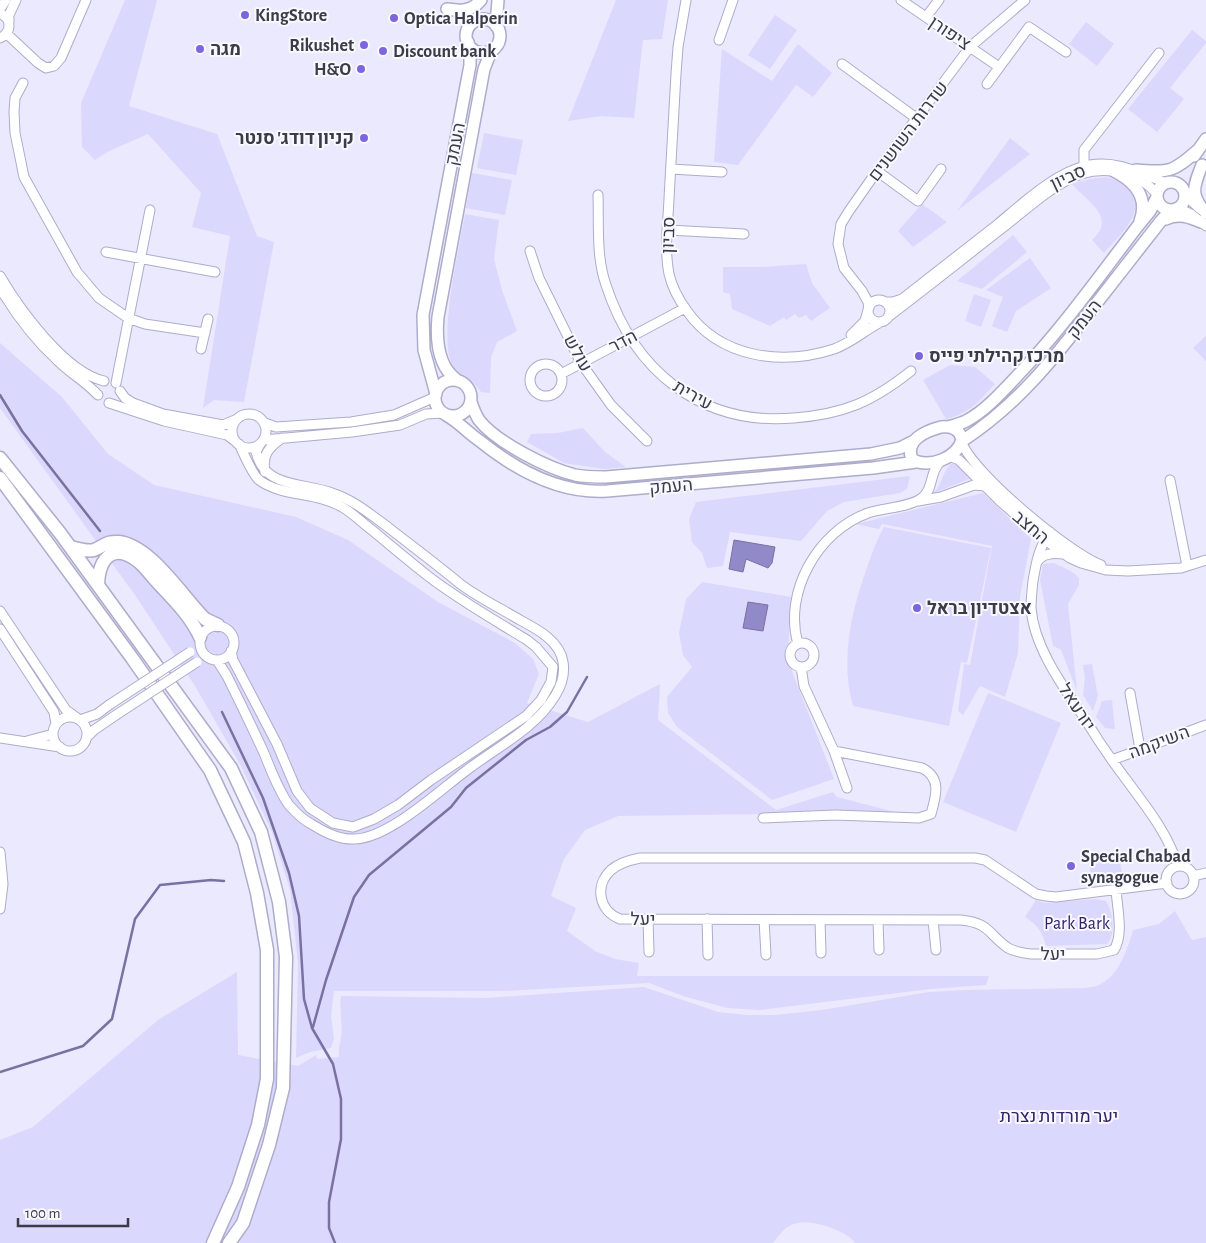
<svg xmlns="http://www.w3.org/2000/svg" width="1206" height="1243" font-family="'Alegreya Sans',Heebo,sans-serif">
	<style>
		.green { fill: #dbd8fd }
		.water { fill: #918ac8; stroke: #7872a2 }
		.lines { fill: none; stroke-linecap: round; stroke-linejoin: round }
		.stream { stroke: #7872a2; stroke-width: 2.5 }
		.minor-casing { stroke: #aeaccb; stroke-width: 11 }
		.major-casing { stroke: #aeaccb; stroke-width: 14 }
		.highway-casing { stroke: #aeaccb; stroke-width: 15 }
		.minor { stroke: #fff; stroke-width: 9 }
		.major { stroke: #fff; stroke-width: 11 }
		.highway { stroke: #fff; stroke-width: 12 }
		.minor-bridge-casing { stroke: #aeaccb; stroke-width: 11; stroke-linecap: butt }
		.minor-bridge { stroke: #fff; stroke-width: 9 }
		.poi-dot { fill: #7d65e0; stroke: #f8f8ff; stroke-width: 2 }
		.labels { text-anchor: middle; stroke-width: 4; stroke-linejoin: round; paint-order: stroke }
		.poi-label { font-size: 18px; font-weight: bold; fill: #3c3b48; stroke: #f8f8ff; text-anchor: start }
		.street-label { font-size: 18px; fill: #3c3b48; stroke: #f8f8ff }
		.park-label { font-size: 18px; fill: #33226b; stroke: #f8f8ff }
	</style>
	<rect width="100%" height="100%" fill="#eae9fd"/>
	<path class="green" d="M125,0H157L129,106L217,134L257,236L274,242L244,402L214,400L203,408L230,236L192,227L201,193L148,134L107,152L95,160L82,147L81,103Z
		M616,0H668L662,39L643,40L634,118L601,116L568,121Z
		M775,15L797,30L770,69L748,55Z
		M1086,22L1114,44L1097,66L1069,44Z
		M1192,30L1206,41V43L1170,88L1184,99L1157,132L1128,109Z
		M798,44L832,73L813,97L796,85L738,165L714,162L722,49L772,81Z
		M484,133L523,140L516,175L477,168Z
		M1010,138L1030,154L957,211Z
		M472,173L512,180L505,215L466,208Z
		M1105,177C1123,180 1141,196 1133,216C1128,229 1113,242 1104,253L1092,240C1118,217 1086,201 1072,184L1090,179Z
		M922,204L947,222L913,247L898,231Z
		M465,214L499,220L494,259L502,290L517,331L497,342L491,357L490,393L481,392C476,385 472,380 465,376C462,374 457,372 455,369C435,347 460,245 465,214Z
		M1013,235L1027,252L982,289L957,281Z
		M1030,258L1051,288L1016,311L1007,332L992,326L1003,297L986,290Z
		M806,264L812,283L830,308L811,321L806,315L799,318L795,314L786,320L784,317L770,326L732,309L730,294L723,292V267H761Z
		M974,294L991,300L981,327L965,321Z
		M1206,336V361L1193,348Z
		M0,343L62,397L108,454L154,485L296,517L348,540L438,602L515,643L533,659L539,674L527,703L588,722L660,684L658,720L776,810L833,792L837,797L895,812L618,816L585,830L564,859L551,896L576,908L567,931L595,951L615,959L639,963L637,976H989L986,985L930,989L760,1010L728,1008L686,997L649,983L503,991H334L331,1017L334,1038L331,1048L310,1052L296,1058L298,963L290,890L272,832L241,766L195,686L135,595L0,408Z
		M950,365L975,367L995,384C978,402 972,412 946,419L923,380Z
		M583,428L605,452L626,467L604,469L564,463L527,442L531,434L558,433Z
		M951,464H958L971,478L932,494C944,483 941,473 951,464Z
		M910,476L907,489L900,493L844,502L827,511L801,541L730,532L723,566L707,568L702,553L692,542L689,519L696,502Z
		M983,493L1031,539L1020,597L1018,653L1005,697L980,686L963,715L958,711L964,664L970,665L992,546L882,524L879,529L856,524Z
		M884,527L991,548L967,663L961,662L949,726L853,706C839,657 853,605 870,559C874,548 878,537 884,527Z
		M1054,563C1063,568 1072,570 1079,578V585L1068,604L1077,691L1061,650L1053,646L1040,580L1043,564Z
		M702,582L791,597L788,654L793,674L834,779L772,800L677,727L668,713L667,697L692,667L683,655L679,633L686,599Z
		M1092,664L1098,696L1093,711L1083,695L1085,678L1083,665Z
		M988,693L1061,723L1016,832L943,802Z
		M1112,700L1115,729L1105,728L1096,717L1102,701Z
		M1118,850L1122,873L1091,878L1088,855Z
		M1095,899L1106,901C1113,912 1116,935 1107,944L1046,946C1043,933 1037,924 1025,917L1036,900L1044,903Z
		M1175,911L1192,940L1206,937V1243H855C849,1231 810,1219 797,1223C785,1226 780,1234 773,1243H0V1140L33,1127L158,1020L237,972L238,1055L298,1066L316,1055L317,1059L339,1057C338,1049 340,1045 341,1037C343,1025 339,1010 341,996L486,998L644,987L718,1012L747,1015H775L822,1010L929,992L964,990L1085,988C1090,987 1096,987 1101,984C1119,975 1128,948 1133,930L1159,924Z"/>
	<path class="water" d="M734,540L775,547L772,563L768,568L746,559L743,572L729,569Z
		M748,602L768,605L763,631L743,628Z"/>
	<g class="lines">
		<path class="stream" d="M0,395L22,431L100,531
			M222,712L263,798L289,873L299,916L304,999L312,1028L333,1064L341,1099V1139L329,1202V1228L335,1243
			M313,1027L326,980L354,897L369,875L451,807L466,788L526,740L550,727L567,712L587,677
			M0,1072L83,1046L112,1019L135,919L160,885L211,880L224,881"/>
		<g class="minor-casing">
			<path id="minor" d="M686,0L678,47L676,74C674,115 671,157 669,199C668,223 664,249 669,274C672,287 679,300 687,311C720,358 782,366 834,349C851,343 864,331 879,323
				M901,0L999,67
				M0,9L6,0
				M0,13L7,18C11,26 9,34 0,38
				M926,17L939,0
				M9,22V15L16,0
				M7,34L38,63L46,68L54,66L61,58L86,0
				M719,40L733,0
				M842,64L916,118
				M23,83L15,98L14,112L15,133L24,177L77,272L99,298L128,318L145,324L205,333
				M987,84L1029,27L1066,52
				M1084,167V150L1159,53
				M671,169L722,172
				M877,171L918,201L941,169
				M598,195C599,224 596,257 606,285C634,371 701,426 794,418C844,414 872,402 911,371
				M1185,195L1200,209
				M1178,208L1191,214L1206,226
				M668,230L744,234
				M530,251L539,278L581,363L611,405L647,441
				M106,252L215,272
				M0,276C20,310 65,372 104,381
				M0,288C16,315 34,339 57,360C70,373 86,382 98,395
				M868 311a11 11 0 1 1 22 0a11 11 0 1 1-22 0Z
				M885,302H893L902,299C934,274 966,249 998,224C1023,203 1057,171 1090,165C1118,160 1141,174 1167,183
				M869,308L868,302L862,291L844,268L838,244L841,224L849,211L877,171L970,47L1025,0
				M888,317C928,287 966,256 1005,226C1028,208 1053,184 1081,174C1107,166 1139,172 1157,194
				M851,335L865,321L868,310
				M201,349L208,319
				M530 380a16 16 0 1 1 32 0a16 16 0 1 1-32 0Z
				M561,374L685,308
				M116,383L150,210
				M120,391L125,398L133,403L163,414L223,425L235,420
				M109,403L164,421L227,435L235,441
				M232 431a17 17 0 1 1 34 0a17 17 0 1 1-34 0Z
				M265,423L276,427L351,422L394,415L435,397
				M264,440L352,432L400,425L426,414L443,413
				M962,443C974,474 1069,553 1101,565
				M949,456L959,460L1000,501L1040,536L1070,558L1081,563L1106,570L1128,571L1181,568L1206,560
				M265,472C262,455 268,448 282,438
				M1170,480L1187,566
				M918,501L941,497L974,485L985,486
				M1050,532C1039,547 1036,563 1033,581C1032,590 1031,599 1031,608C1034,647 1062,685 1083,716C1097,739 1112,761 1128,782C1148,809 1168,834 1178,866
				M1037,562C1043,553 1053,553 1063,554
				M0,611L66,710L77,718
				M200 643a17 17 0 1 1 34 0a17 17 0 1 1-34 0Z
				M0,629L54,712L56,724
				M790 655a12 12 0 1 1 24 0a12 12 0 1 1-24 0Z
				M798,644C783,592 818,531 868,513C883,508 912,507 923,497C934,488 929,471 942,460
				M231,651L233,660L277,744L297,791L310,808L333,823L353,827L374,819L398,805L431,780L526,716L541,700L551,682L553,667L536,647L527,640C493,619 459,600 428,576C409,561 391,546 372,530C362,523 353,513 342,507C317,492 282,497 259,480C252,474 244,454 239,444
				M217,660L227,676C240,702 252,727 264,753C271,770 278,790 289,805C295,812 305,821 313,825C324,832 341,840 355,839C389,838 440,790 467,770C497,747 535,729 555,696C562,685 565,674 563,662C560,641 537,629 520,620C500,608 477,597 459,583C436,564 412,546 389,528C371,515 354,500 332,493C303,482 265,489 256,452L260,444
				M801,667L804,686L834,751L847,788
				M1130,693L1140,749
				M53 734a17 17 0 1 1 34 0a17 17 0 1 1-34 0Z
				M80,720L97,714L109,705
				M87,737L94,730L116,715
				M0,738L60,747
				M27,741L53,734
				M1112,760L1206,725
				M763,818L835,815L919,818L931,814C936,796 942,778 922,768L834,751
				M0,852L3,884L0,909
				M1166 880a14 14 0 1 1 28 0a14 14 0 1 1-28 0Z
				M1193,876L1206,873
				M1116,889C1117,908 1124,934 1114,950L1097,954H1031C1023,953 1015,952 1008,948C988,934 990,923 961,920L620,919C599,911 594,886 611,870C619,863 630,860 640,858H975L985,860L1036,894L1046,896L1056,897L1167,883
				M648,919L649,952
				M707,919L708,955
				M764,920L766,955
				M820,920L821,953
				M878,920L879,950
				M933,920L936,950"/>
		</g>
		<g class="major-casing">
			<path id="major" d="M447,9C461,11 471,12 481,0
				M466 36a17 17 0 1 1 34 0a17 17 0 1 1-34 0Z
				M496,26L498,0
				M1194,156L1206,139
				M1202,165C1194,186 1189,194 1206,213
				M1136,170C1170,173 1173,172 1198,150
				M1114,171C1134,181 1149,197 1140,221
				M1157 196a14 14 0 1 1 28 0a14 14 0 1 1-28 0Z
				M1166,219C1179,213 1189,217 1201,222
				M435 398a18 18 0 1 1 36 0a18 18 0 1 1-36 0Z
				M457,380C437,366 436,339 438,317L484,69L492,49
				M436,394L424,350L423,315L470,65V50L468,42
				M471,402C473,408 475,414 479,420C496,442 547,468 575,475C585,477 595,477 606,477L871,454L900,448L914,441
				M446,415C459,422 468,433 480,441C516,470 559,494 607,491L873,468L916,462
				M941,427C952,426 959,429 962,439C959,457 928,470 912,459C904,440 926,431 941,427Z
				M948,427C954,425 960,424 966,421C985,411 1002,392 1017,376C1061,330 1098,278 1137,227L1150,211L1157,197
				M962,441C1015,407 1054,359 1092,309C1115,280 1137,251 1160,222L1169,212L1175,209"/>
		</g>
		<g class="highway-casing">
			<path id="highway" d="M0,458L60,533L231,768L261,832L279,902L286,957L283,1088L269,1145L243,1223L229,1243
				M0,478L132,658L210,770L244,842L257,893L267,950V1079L258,1125L238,1187L213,1243
				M71,547C78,549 87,552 94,550C104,546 106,541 119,542C151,546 182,596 205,619L218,625
				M98,585C99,557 114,542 139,562C147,569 153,578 160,585C175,601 191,617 200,637"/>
		</g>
		<use href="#minor" class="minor"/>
		<use href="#major" class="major"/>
		<use href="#highway" class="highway"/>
		<g class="minor-bridge-casing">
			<path id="minor-bridge" d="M109,705L190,652
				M116,715L197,662"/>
		</g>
		<use href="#minor-bridge" class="minor-bridge"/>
	</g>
	<g class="poi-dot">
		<circle cx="245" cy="15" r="5"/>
		<circle cx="394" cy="18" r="5"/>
		<circle cx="364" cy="45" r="5"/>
		<circle cx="200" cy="49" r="5"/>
		<circle cx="383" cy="51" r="5"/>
		<circle cx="361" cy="69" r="5"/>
		<circle cx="364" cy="138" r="5"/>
		<circle cx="919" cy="356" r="5"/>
		<circle cx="917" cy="608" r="5"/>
		<circle cx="1071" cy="866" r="5"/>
	</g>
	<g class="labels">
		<g class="poi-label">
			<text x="255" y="21">KingStore</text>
			<text x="404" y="24">Optica Halperin</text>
			<text x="354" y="51" text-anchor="end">Rikushet</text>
			<text x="210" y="55">מגה</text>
			<text x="393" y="57">Discount bank</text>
			<text x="351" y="75" text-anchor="end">H&amp;O</text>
			<text x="354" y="144" text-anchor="end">קניון דודג' סנטר</text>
			<text x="929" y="362">מרכז קהילתי פייס</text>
			<text x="927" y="614">אצטדיון בראל</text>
			<text x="1081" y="862">Special Chabad<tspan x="1081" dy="21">synagogue</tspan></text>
		</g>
		<g class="street-label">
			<text transform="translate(950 33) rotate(34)" y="6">ציפורן</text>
			<text transform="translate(908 131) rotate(-53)" y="6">שדרות השושנים</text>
			<text transform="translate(455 144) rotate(-79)" y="6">העמק</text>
			<text transform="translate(1068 177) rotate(-25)" y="6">סביון</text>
			<text transform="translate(668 235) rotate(-88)" y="6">סביון</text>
			<text transform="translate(1084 319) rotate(-52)" y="6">העמק</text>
			<text transform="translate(623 341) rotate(-28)" y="6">הדר</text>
			<text transform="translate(578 353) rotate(61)" y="6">עולש</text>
			<text transform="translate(693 395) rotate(30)" y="6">עירית</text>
			<text transform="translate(671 486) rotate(-5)" y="6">העמק</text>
			<text transform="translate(1031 527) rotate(40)" y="6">החצב</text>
			<text transform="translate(1077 707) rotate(57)" y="6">יזרעאל</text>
			<text transform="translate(1159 742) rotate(-21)" y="6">השיקמה</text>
			<text x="643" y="925">יעל</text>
			<text x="1053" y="960">יעל</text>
		</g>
		<g class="park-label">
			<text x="1077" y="929">Park Bark</text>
			<text x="1059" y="1122">יער מורדות נצרת</text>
		</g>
	</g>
	<path d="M18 1218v8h110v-8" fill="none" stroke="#3c3b48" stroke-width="2.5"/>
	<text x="25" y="1218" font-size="15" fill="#3c3b48" stroke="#f8f8ff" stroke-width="4" paint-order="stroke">100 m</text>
</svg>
